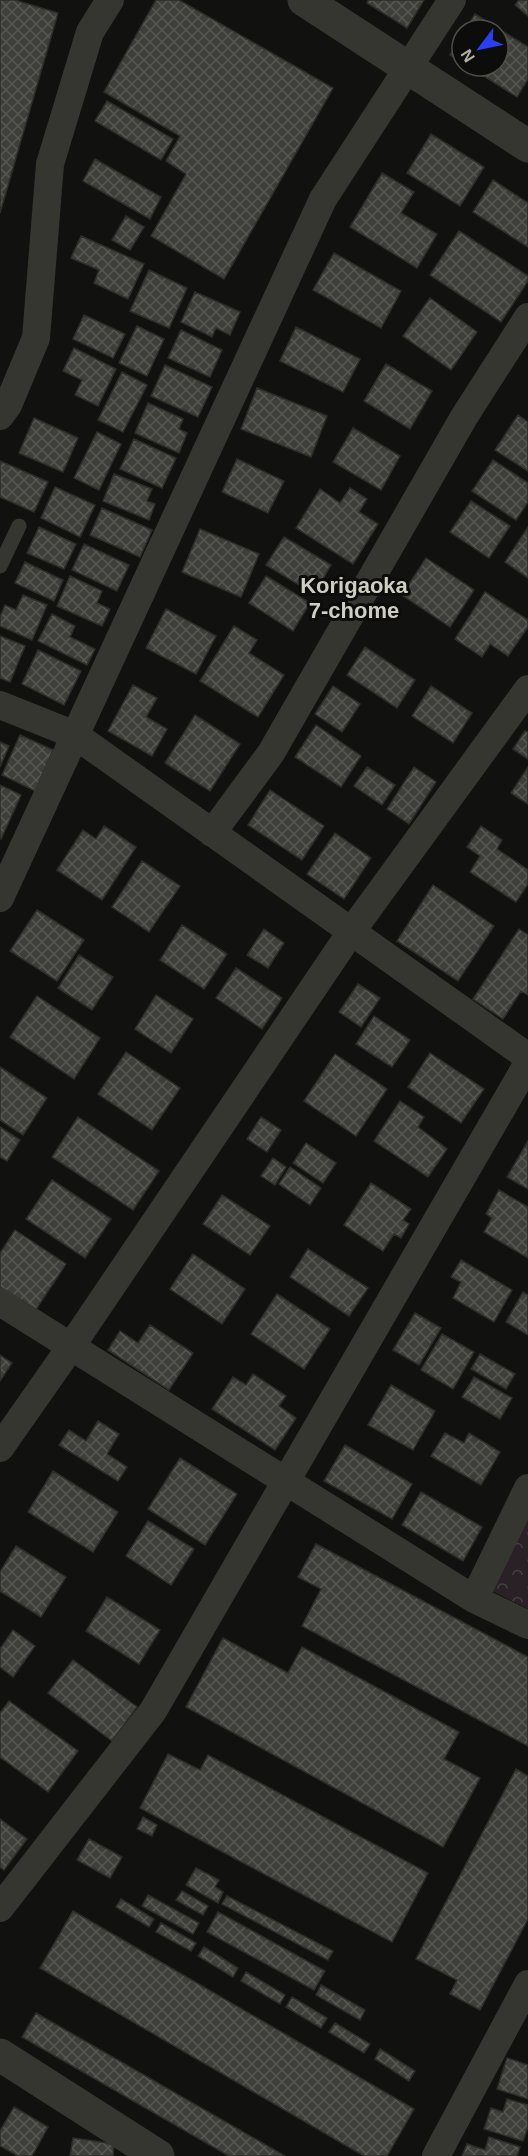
<svg xmlns="http://www.w3.org/2000/svg" width="528" height="2156" font-family="Helvetica,sans-serif">
	<style>
		.park { fill: url(#park-crowns) }
		.building { fill: url(#building-cross-hatch); stroke: #2d2e2a; stroke-width: 1.5 }
		.lines { fill: none; stroke-linecap: round; stroke-linejoin: round }
		.service { stroke: #363631; stroke-width: 15 }
		.minor { stroke: #363631; stroke-width: 28 }
		.tertiary { stroke: #363631; stroke-width: 33 }
		.labels { text-anchor: middle; stroke-width: 6; stroke-linejoin: round; paint-order: stroke }
		.neighbourhood-label { font-size: 22px; font-weight: bold; fill: #cecec2; stroke: #0c0c0b }
	</style>
	<defs>
		<pattern id="park-crowns" width="20" height="18" patternUnits="userSpaceOnUse" patternTransform="scale(1.5)"><rect width="20" height="18" fill="#292126"/><path d="M2 6a3 3 0 1 1 6 0M12 15a3 3 0 1 1 6 0" fill="none" stroke="#463f42"/></pattern>
		<pattern id="building-cross-hatch" width="8" height="8" patternUnits="userSpaceOnUse" patternTransform="scale(1.5)"><rect width="8" height="8" fill="#3e3f3a"/><path d="M0 0l8 8M0 8l8-8" fill="none" stroke="#585853"/></pattern>
	</defs>
	<rect width="100%" height="100%" fill="#111210"/>
	<path class="park" d="M528,1512V1609L490,1590Z"/>
	<path class="building" d="M0,0H15L58,13L0,213Z
		M156,0H179L333,88L224,279L151,236L186,174L166,161L180,136L104,92Z
		M368,0H424L407,28L367,3Z
		M519,0H528V16L515,5Z
		M475,14L528,47V79L517,97L468,66H498V30H465Z
		M462,35V62L450,55Z
		M107,101L173,139L161,160L95,121Z
		M431,134L484,167L460,206L407,173Z
		M95,159L161,197L150,219L83,181Z
		M382,173L414,192L401,213L437,234L417,268L350,227Z
		M493,180L528,203V247L473,212Z
		M126,216L144,227L130,250L112,240Z
		M459,231L528,276V281L501,322L430,275Z
		M81,236L144,264L128,299L94,283L99,270L71,258Z
		M334,253L401,291L381,328L313,290Z
		M149,270L187,288L169,328L130,311Z
		M195,292L240,312L230,335L216,328L212,337L181,322Z
		M430,298L477,332L451,370L403,336Z
		M84,315L125,334L113,358L73,339Z
		M137,326L164,339L147,376L119,363Z
		M296,327L360,359L343,392L280,361Z
		M181,330L222,350L210,377L168,358Z
		M74,348L116,369L98,406L75,395L82,380L63,371Z
		M386,364L432,391L410,429L364,401Z
		M165,365L212,387L198,417L151,396Z
		M122,372L147,385L123,432L98,420Z
		M257,388L327,416L311,457L241,429Z
		M148,403L183,419L179,429L187,433L179,453L135,433Z
		M518,415L528,422V471L495,450Z
		M34,418L78,438L63,472L19,453Z
		M353,428L400,456L381,490L333,462Z
		M97,432L121,444L99,490L74,478Z
		M134,439L176,458L162,488L120,469Z
		M237,459L284,481L268,513L222,492Z
		M493,460L528,483V502L516,520L472,491Z
		M0,461L48,482L34,512L0,497Z
		M114,474L152,489L147,501L155,504L149,520L103,501Z
		M55,487L95,505L80,537L41,518Z
		M350,488L367,499L359,512L378,524L353,564L296,528L320,489L340,503Z
		M471,501L510,526L489,558L450,532Z
		M102,508L152,530L140,557L90,535Z
		M39,527L76,544L64,569L27,553Z
		M528,527V578L505,562Z
		M200,529L259,554L241,597L182,572Z
		M284,537L331,565L314,594L266,565Z
		M84,544L129,565L117,591L72,570Z
		M426,558L474,590L450,627L402,595Z
		M25,562L63,580L54,601L15,583Z
		M70,576L102,591L97,603L110,609L102,626L57,606Z
		M266,576L310,603L293,631L249,603Z
		M485,592L528,620V627L508,656L490,644L482,657L455,639Z
		M23,595L47,605L32,640L0,626V617L5,605L16,610Z
		M166,609L216,636L196,674L146,648Z
		M52,614L75,626L70,637L95,649L87,665L38,641Z
		M234,626L257,640L249,653L284,675L258,717L200,681Z
		M0,636L25,646L10,682L0,678Z
		M365,647L415,680L397,708L347,675Z
		M38,650L81,671L64,705L22,684Z
		M133,685L157,698L146,717L167,729L152,756L108,731Z
		M333,686L360,704L342,732L315,714Z
		M431,686L472,713L453,743L412,716Z
		M195,715L240,744L210,791L165,763Z
		M316,725L361,756L341,787L295,757Z
		M525,731L528,732V759L513,749Z
		M20,735L53,750L35,791L2,775Z
		M0,742L9,746L0,767Z
		M367,767L395,785L382,805L354,786Z
		M414,767L436,782L409,824L387,809Z
		M528,767V804L511,793Z
		M0,785L21,795L1,839L0,838Z
		M270,790L324,826L302,860L248,825Z
		M104,826L136,847L102,900L57,870L83,830L96,839Z
		M481,826L502,840L497,849L528,870V884L516,902L470,872L480,856L467,847Z
		M335,833L371,858L344,899L307,874Z
		M142,861L180,886L149,932L112,907Z
		M433,885L494,926L458,981L397,941Z
		M37,910L84,940L57,981L10,951Z
		M182,925L227,954L204,989L160,960Z
		M264,929L284,943L268,968L247,955Z
		M519,929L528,935V995L521,991L503,1019L473,999Z
		M79,955L113,977L92,1010L58,988Z
		M236,968L282,998L262,1029L216,998Z
		M358,984L380,998L361,1027L339,1012Z
		M156,995L193,1019L171,1053L135,1029Z
		M37,996L100,1038L74,1079L10,1037Z
		M374,1016L410,1040L392,1067L356,1044Z
		M126,1052L180,1088L152,1130L98,1094Z
		M430,1053L484,1089L461,1123L408,1087Z
		M335,1054L387,1089L356,1136L304,1101Z
		M0,1067L47,1098L23,1135L0,1120Z
		M400,1101L424,1117L418,1127L447,1149L428,1177L374,1141Z
		M78,1117L159,1171L133,1210L52,1157Z
		M261,1117L281,1130L267,1152L247,1139Z
		M0,1127L20,1140L7,1161L0,1157Z
		M528,1141V1189L507,1177Z
		M306,1143L336,1163L323,1183L293,1163Z
		M273,1158L286,1167L275,1185L261,1176Z
		M290,1167L321,1188L310,1205L279,1184Z
		M52,1180L111,1219L85,1258L26,1219Z
		M371,1183L411,1209L403,1220L409,1224L401,1238L394,1234L383,1251L344,1225Z
		M499,1190L528,1207V1258L484,1232L492,1218L486,1214Z
		M222,1195L270,1226L250,1255L203,1224Z
		M15,1230L66,1264L35,1311L0,1287V1253Z
		M308,1249L368,1288L349,1316L290,1277Z
		M193,1254L245,1289L222,1324L170,1289Z
		M461,1260L512,1290L494,1322L453,1298L461,1282L451,1277Z
		M523,1292L528,1295V1335L506,1322Z
		M277,1294L330,1329L304,1369L251,1334Z
		M415,1313L441,1328L419,1365L393,1350Z
		M150,1325L193,1353L169,1390L108,1350L120,1331L138,1343Z
		M442,1334L474,1352L453,1389L421,1370Z
		M480,1354L515,1374L506,1389L471,1369Z
		M0,1355L12,1363L0,1381Z
		M253,1374L286,1396L279,1406L296,1418L275,1450L212,1409L233,1377L246,1385Z
		M474,1377L512,1398L500,1419L462,1397Z
		M391,1385L435,1411L413,1450L368,1425Z
		M98,1421L119,1434L107,1454L127,1467L118,1481L59,1445L69,1430L86,1441Z
		M445,1433L464,1443L469,1433L500,1452L481,1485L431,1456Z
		M345,1445L412,1484L392,1519L324,1481Z
		M180,1458L237,1494L205,1545L148,1509Z
		M53,1471L118,1512L93,1552L28,1512Z
		M421,1492L482,1527L463,1561L402,1525Z
		M148,1521L194,1549L171,1585L126,1556Z
		M316,1544L528,1657V1746L302,1626L321,1589L298,1577Z
		M16,1546L66,1577L41,1617L0,1591V1572Z
		M107,1597L160,1630L139,1664L86,1631Z
		M13,1630L35,1646L13,1677L0,1667V1649Z
		M223,1638L288,1673L302,1647L459,1732L444,1759L480,1778L443,1847L186,1707Z
		M73,1660L137,1707L112,1741L48,1693Z
		M9,1701L78,1751L48,1792L0,1757V1713Z
		M168,1754L200,1770L208,1755L428,1873L392,1942L140,1808Z
		M516,1769L528,1776V1919L480,2010L450,1994L457,1980L416,1959Z
		M143,1817L157,1825L152,1836L137,1829Z
		M0,1819L27,1839L4,1870L0,1867Z
		M89,1839L122,1857L110,1878L77,1860Z
		M196,1868L219,1880L215,1887L223,1892L218,1903L186,1885Z
		M182,1891L208,1906L203,1915L176,1900Z
		M148,1895L199,1923L193,1934L142,1906Z
		M227,1896L333,1951L328,1960L222,1904Z
		M121,1899L154,1919L149,1927L116,1907Z
		M73,1911L414,2109L387,2156H364L40,1968Z
		M218,1912L325,1971L314,1990L207,1932Z
		M161,1923L196,1943L191,1951L156,1932Z
		M204,1947L238,1968L233,1977L198,1956Z
		M246,1972L285,1995L280,2004L241,1981Z
		M321,1985L365,2010L360,2020L316,1995Z
		M292,1997L327,2018L321,2028L286,2007Z
		M36,2013L285,2156H229L22,2037Z
		M335,2023L370,2044L364,2053L329,2032Z
		M380,2049L415,2071L409,2081L375,2059Z
		M507,2058L528,2065V2099L497,2089Z
		M507,2099L528,2105V2127L523,2141L484,2129L491,2108L503,2112Z
		M14,2107L48,2127L32,2156H18L0,2146V2131Z
		M489,2137L520,2147L517,2156H462L467,2144L485,2150Z
		M73,2138L114,2144L113,2156H70Z"/>
	<g class="lines">
		<path class="service" d="M0,566L19,526"/>
		<path class="minor" d="M0,416L8,405L36,338L50,164L90,32L110,0
			M0,705L75,735L528,1057
			M212,833L271,753L464,417L528,317
			M0,898L323,199L452,0
			M0,1302L474,1599
			M0,1448L70,1348L351,932L528,689
			M528,1488L474,1599L528,1625
			M0,1908L153,1711L528,1063
			M436,2156L528,1984"/>
		<path class="tertiary" d="M304,0L528,146
			M0,2055L158,2156"/>
	</g>
	<g class="labels">
		<g class="neighbourhood-label">
			<text x="354" y="593">Korigaoka<tspan x="354" dy="25">7-chome</tspan></text>
		</g>
	</g>
	<g transform="translate(480 48) rotate(238)"><circle r="28" fill="#0c0c0b" stroke="#4e4e47" stroke-width="1.5"/>
	<path d="M0-4.5L10 22L0 15L-10 22Z" fill="#2a40f0"/>
	<text y="-9" font-size="16" font-weight="bold" text-anchor="middle" fill="#b2b1a1">N</text>
	</g>
</svg>
